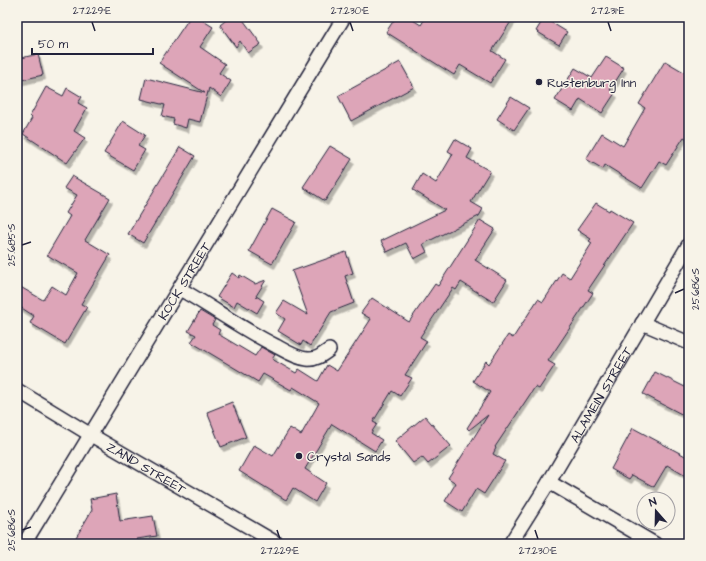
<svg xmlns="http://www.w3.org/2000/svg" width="706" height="561" font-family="'Architects Daughter',sans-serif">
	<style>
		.building { fill: #dda5b8; stroke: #22223b; filter: url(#shadow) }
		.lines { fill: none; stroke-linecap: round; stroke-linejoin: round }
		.minor-casing { stroke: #22223b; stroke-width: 16 }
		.minor { stroke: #f7f3e8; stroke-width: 13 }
		.ticks { fill: none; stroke: #22223b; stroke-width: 1.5 }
		.poi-dot { fill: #22223b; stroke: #f7f3e8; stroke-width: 1.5 }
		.labels { text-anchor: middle; stroke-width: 3; stroke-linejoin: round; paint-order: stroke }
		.poi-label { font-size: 13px; fill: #22223b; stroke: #f7f3e8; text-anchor: start }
		.street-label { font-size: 13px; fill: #22223b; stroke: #f7f3e8 }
		.neatline { fill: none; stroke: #22223b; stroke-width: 1.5 }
		.ticks-label { font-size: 10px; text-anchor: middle; fill: #22223b }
	</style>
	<defs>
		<filter id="shadow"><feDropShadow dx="2.5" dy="4.5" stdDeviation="0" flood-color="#0004"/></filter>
	</defs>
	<rect width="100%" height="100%" fill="#f7f3e8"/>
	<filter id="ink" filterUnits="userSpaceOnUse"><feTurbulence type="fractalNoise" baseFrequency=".025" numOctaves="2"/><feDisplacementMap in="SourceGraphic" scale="8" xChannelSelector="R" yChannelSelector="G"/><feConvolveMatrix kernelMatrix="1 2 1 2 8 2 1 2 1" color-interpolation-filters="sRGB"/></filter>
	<g filter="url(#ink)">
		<path class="building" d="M190,17H197L213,27L200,47L225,64L219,73L231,81L221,97L209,88L200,122L188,119L186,128L173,124L174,119L162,116L165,105L141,99L146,78L205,93L159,63Z
			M230,17H241L261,44L248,53L240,41L236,47L220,25Z
			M396,17H408L421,25L426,17H514L492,51L505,59L490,83L460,65L454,75L386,32Z
			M544,18L567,32L559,45L536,31Z
			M38,54L43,75L17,81V59Z
			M606,57L624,68L610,90L615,93L602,113L580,99L573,111L555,100L575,68L592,78Z
			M665,61L689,75V140L684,137L666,165L659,161L642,188L605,165L603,169L586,159L602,133L623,146L645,108L639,104Z
			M400,62L414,87L351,121L338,96Z
			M46,87L63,96L67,88L82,97L78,103L87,108L74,131L85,138L67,163L23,134L32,118L30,116Z
			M511,97L529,108L514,130L497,119Z
			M123,121L145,135L138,146L145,150L133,170L104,153Z
			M455,139L472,149L467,158L490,171L471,202L483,209L479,216L423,244L427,252L414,259L406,243L387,252L381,241L445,210L413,190L422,174L436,183L453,154L448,151Z
			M330,146L352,159L325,201L303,187Z
			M180,147L195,156L143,243L128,234Z
			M72,176L110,198L85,240L110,255L81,304L87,307L65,344L30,323L34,316L17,305V285L43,300L52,286L66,295L78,273L47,255L70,216L66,213L77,195L64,188Z
			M596,203L609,211L610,209L633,223L588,290L593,293L548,361L555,365L539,389L535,387L495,447L496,448L493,454L505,461L484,494L476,489L462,512L445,501L456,483L448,478L488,415L469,430L467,428L490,392L473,381L486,361L489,364L508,335L513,338L538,299L543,302L562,273L570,278L592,243L589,241L591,239L577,230Z
			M272,209L296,222L272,264L249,251Z
			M480,220L495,229L475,260L507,280L493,302L461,282L456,290L453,288L420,337L427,341L405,375L412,378L400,396L392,391L373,422L377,424L371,433L382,440L375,451L332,424L305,469L326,483L315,502L293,488L286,500L239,471L254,445L273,456L290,428L301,435L319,403L293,387L291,390L263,374L258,382L191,342L196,335L188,331L200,311L215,320L212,325L220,330L218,334L255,356L261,347L275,355L272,359L296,373L299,369L318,381L327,365L337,371L371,319L361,313L372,298L409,322L435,284L438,286Z
			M346,252L353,273L345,276L354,303L331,312L310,346L303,341L301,345L278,331L285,319L276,313L284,301L308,315L292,271Z
			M232,273L239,278L240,275L255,284L266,280L256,296L264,301L257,313L237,301L234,307L217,297Z
			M655,372L689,389V418L643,394Z
			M232,402L246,437L221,447L207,412Z
			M425,416L451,446L428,464L422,457L413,463L395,441Z
			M633,428L689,458V478L667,465L654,487L632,475L629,479L611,469Z
			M116,494L120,521L153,516L157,536L137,539L138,544H72L92,510L90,499Z"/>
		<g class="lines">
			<g class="minor-casing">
				<g id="minor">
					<path d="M180,289C212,307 242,329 276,346C285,351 296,358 307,359C316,360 322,355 329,350"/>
					<path d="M642,323L689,343"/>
					<path id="s1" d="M17,390L91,435L278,544"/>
					<path d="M549,482L655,544"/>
					<path id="s2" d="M24,544L344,17"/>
					<path id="s3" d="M510,544L549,482L689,244"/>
				</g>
			</g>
			<use href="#minor" class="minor"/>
		</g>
	</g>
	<path class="ticks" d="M92,22L95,31M350,22L353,31M608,22L611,31M22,245L31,242M675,293L684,289M22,530L31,527M277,530L280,539M535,530L538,539"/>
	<g class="poi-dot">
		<circle cx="539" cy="82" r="4"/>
		<circle cx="299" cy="456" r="4"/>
	</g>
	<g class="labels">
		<g class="poi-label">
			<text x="547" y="87">Rustenburg Inn</text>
			<text x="307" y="461">Crystal Sands</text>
		</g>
		<g class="street-label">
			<text dy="5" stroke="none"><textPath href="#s2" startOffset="308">KOCK STREET</textPath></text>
			<text dy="5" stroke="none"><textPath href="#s3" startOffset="175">ALAMEIN STREET</textPath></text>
			<text dy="5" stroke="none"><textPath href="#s1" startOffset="151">ZAND STREET</textPath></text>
		</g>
	</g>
	<rect width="706" height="561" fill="none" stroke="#f7f3e8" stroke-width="44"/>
	<g transform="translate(656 511) rotate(340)"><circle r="19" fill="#f7f3e8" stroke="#a29fa3"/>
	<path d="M0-3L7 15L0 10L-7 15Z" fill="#22223b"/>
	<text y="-6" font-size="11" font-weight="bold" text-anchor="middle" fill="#22223b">N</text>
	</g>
	<path d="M32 48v6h121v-6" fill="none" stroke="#22223b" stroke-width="2"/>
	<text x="38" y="48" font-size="12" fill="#22223b" stroke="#f7f3e8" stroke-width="3" paint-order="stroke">50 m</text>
	<rect x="22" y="22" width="662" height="517" class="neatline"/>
	<g class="ticks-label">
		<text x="92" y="14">27.229°E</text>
		<text x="350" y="14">27.230°E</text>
		<text x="608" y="14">27.231°E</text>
		<text transform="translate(11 245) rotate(-90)" y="4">25.685°S</text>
		<text transform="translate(695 289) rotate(-90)" y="4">25.686°S</text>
		<text transform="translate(11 530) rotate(-90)" y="4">25.686°S</text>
		<text x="280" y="554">27.229°E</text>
		<text x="538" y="554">27.230°E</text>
	</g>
</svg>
